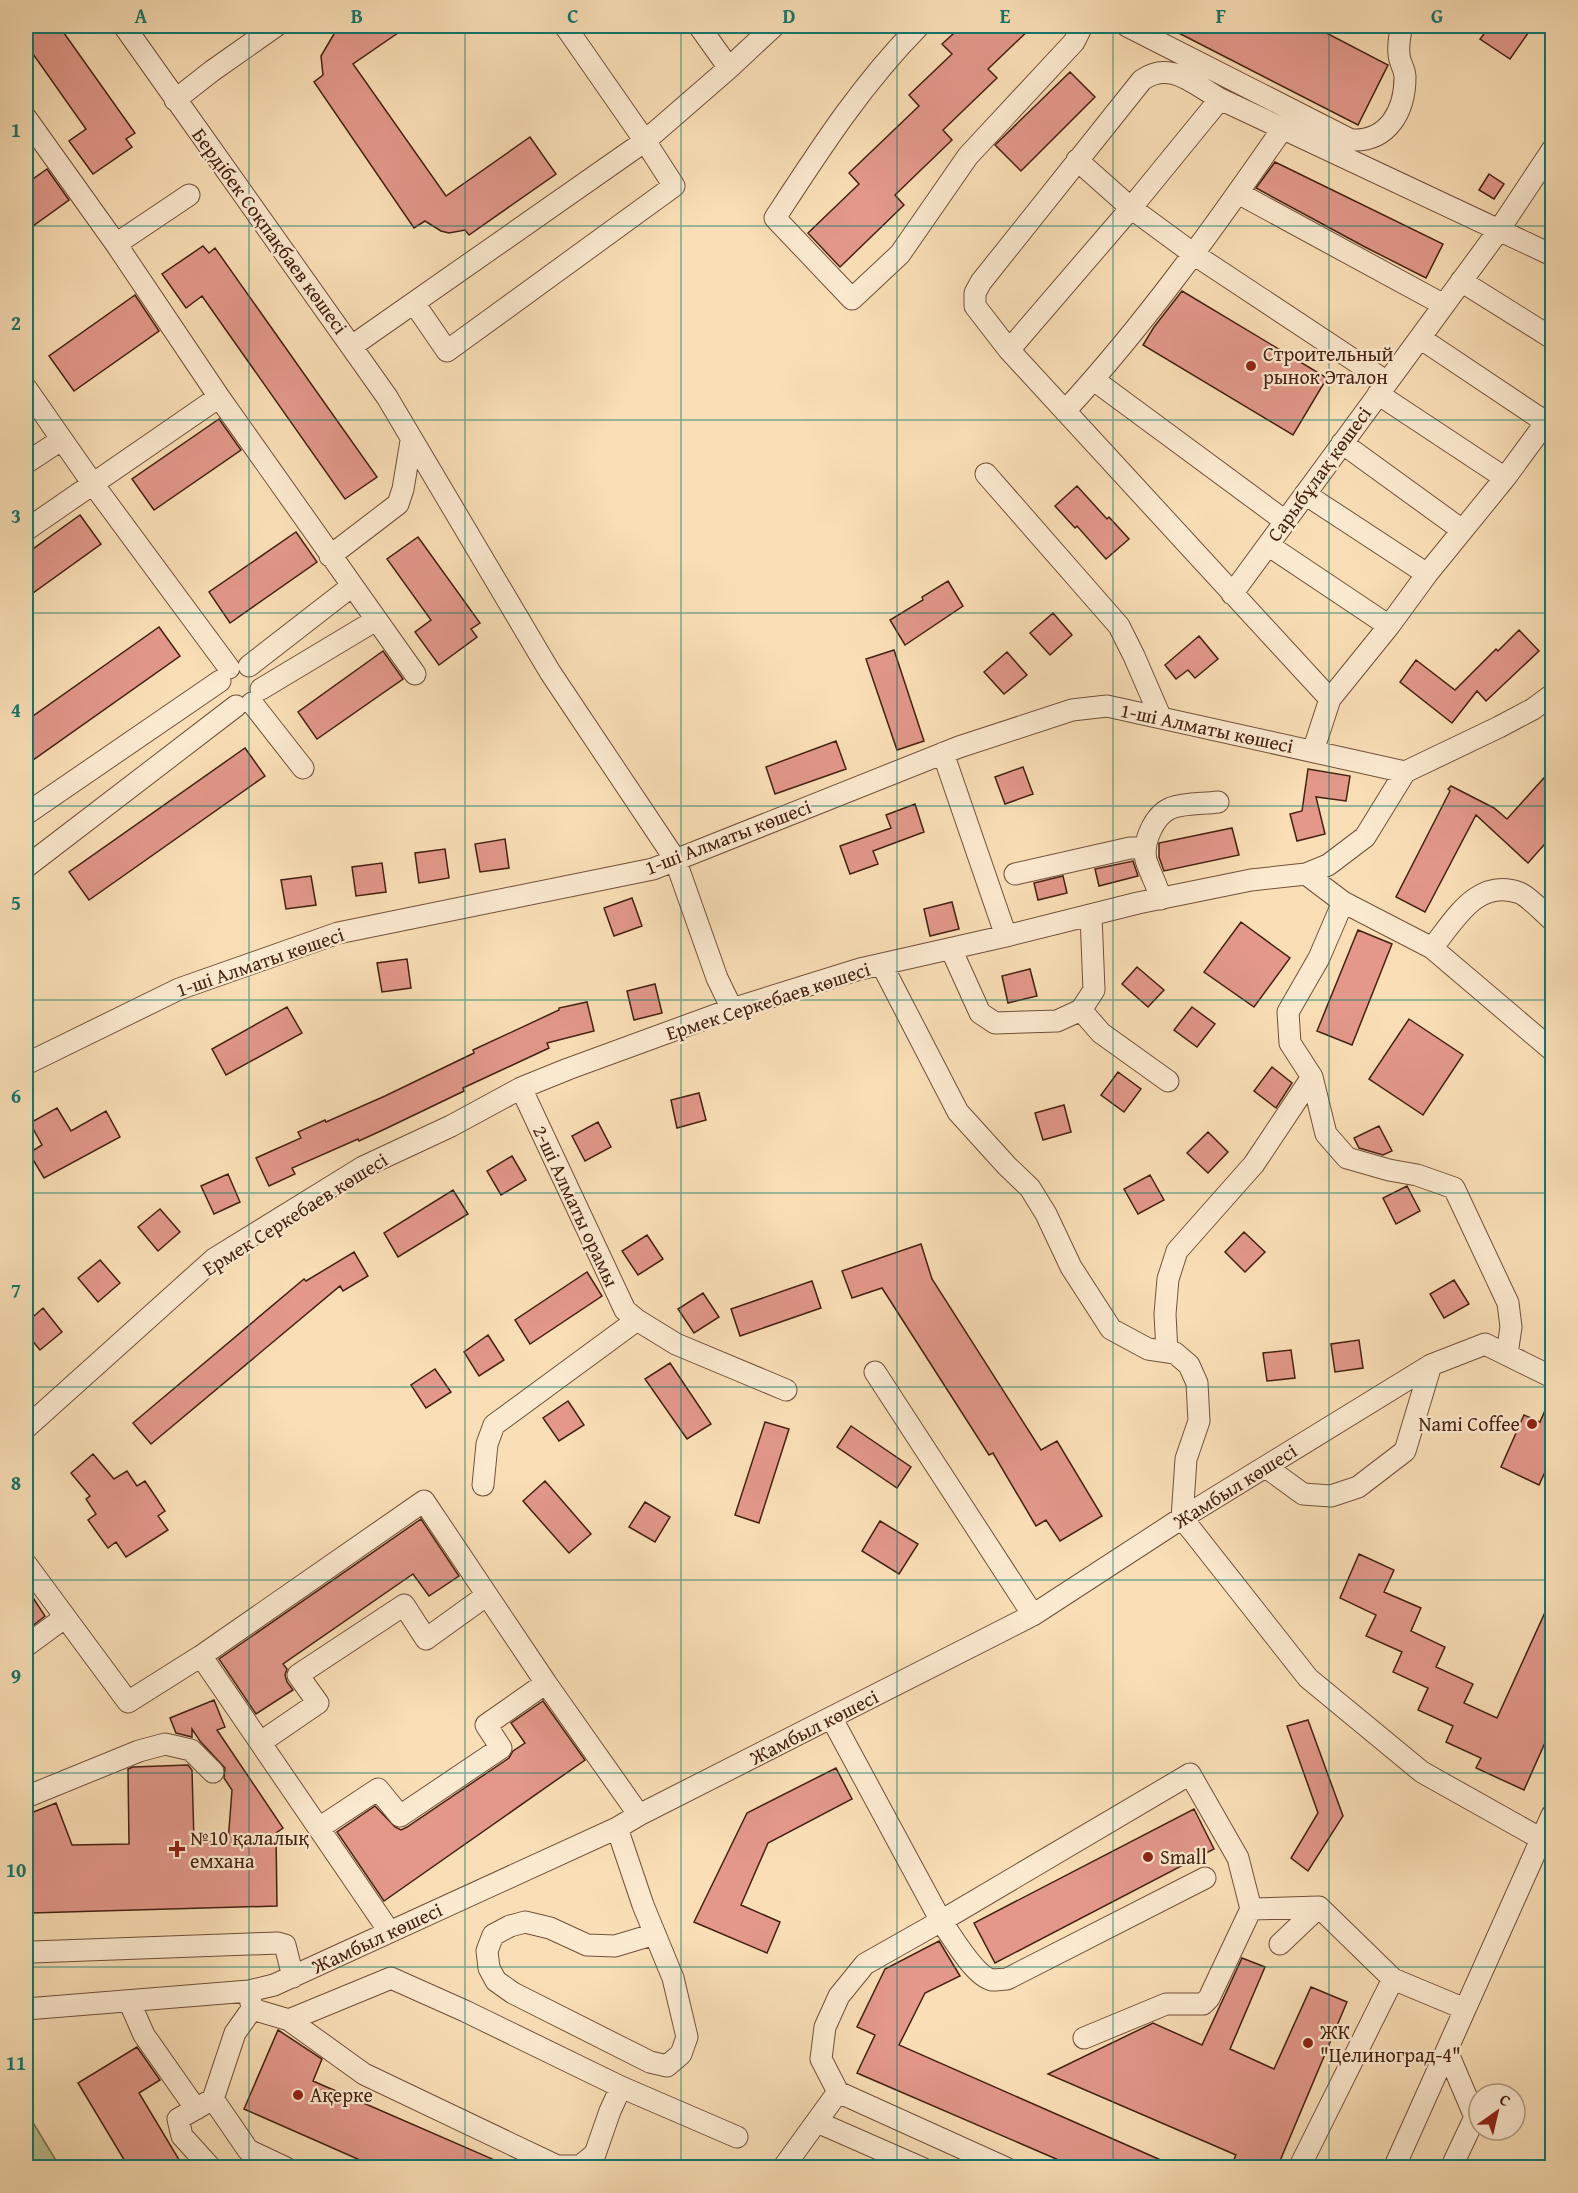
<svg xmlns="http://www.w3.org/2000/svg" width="1578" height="2193" font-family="'Gentium Book Plus',serif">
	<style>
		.green { fill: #bcc28f; stroke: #807250; stroke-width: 1.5 }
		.building { fill: #e3988a; stroke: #442111; stroke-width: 1.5 }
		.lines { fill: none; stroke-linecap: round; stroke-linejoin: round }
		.minor-casing { stroke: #72503a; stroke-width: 23 }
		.minor { stroke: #fcead0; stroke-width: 21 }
		.grid { fill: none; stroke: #0f766e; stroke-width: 1.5; stroke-opacity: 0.55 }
		.poi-dot { fill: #8f2418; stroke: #fcead0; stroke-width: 2 }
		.labels { text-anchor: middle; stroke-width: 4.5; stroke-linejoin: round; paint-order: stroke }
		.street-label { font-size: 20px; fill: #442111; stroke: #fcead0 }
		.poi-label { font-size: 20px; fill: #442111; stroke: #fcead0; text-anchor: start }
		.neatline { fill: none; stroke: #0f766e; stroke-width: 2 }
		.grid-label { font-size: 20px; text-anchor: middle; font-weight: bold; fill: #0f766e }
	</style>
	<rect width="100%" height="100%" fill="#fadfb6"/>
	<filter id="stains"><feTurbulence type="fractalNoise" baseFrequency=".00333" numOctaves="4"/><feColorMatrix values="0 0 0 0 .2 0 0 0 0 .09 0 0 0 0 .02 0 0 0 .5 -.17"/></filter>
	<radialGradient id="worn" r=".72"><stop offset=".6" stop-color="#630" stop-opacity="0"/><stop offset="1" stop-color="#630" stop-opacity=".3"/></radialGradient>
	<path class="green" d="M26,2111L60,2167H26Z"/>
	<path class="building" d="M26,26H59L135,133L126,139L132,147L93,174L69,141L86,129L26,44Z
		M328,26H408L353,64L446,196L530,137L556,174L469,235L465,230L449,233L441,231L425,221L414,228L314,82L323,75L321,56L334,34Z
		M962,26H1033L988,69L997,78L943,130L952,140L895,195L904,205L840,267L808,233L859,184L849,173L919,106L909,95L952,54L942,44Z
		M1165,26H1313L1388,65L1358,125Z
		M1490,26H1533L1510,59L1480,39Z
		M1070,72L1095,97L1021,171L995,145Z
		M1275,162L1443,244L1426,278L1365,247L1256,188Z
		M47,169L69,200L26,231V184Z
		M1489,174L1504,184L1494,199L1479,190Z
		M203,246L209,253L215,248L377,477L345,499L202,296L186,308L162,274Z
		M1182,291L1327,378L1293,435L1143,345L1154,327Z
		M135,295L159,331L74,391L49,356Z
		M219,419L241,450L154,510L132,479Z
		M1077,486L1107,519L1109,517L1129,539L1106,559L1077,526L1075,528L1055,506Z
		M80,515L101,544L26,598V554Z
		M296,532L317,562L230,623L209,592Z
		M418,537L480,623L471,629L477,637L439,665L415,632L431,620L387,559Z
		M948,581L963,606L905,645L890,620L923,600L922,597Z
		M1053,613L1072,635L1050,655L1030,633Z
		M159,627L180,656L26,765V721Z
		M1519,630L1539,651L1486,701L1477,691L1452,723L1400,682L1416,660L1455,690L1496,649L1498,651Z
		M1199,636L1218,659L1195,678L1188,670L1176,679L1165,665Z
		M894,650L924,741L897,750L866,659Z
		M383,651L403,679L317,739L298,712Z
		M1007,652L1027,675L1004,694L984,672Z
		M836,741L846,769L775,794L766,767Z
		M245,748L265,776L89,900L69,872Z
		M1023,767L1033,794L1005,804L995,777Z
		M1308,769L1350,776L1346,801L1316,797L1325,834L1297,841L1290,814L1302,811Z
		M1552,769V836L1528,863L1476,815L1425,912L1396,897L1450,791L1448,789L1451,786L1494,808L1507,819Z
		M915,804L924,832L873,851L878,864L850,874L840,846L891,828L886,815Z
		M1232,828L1239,855L1164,871L1159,857V843Z
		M505,839L509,868L480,872L475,844Z
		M445,849L449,878L419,883L415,853Z
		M1133,861L1138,876L1099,886L1095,869Z
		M382,863L386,892L356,896L352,867Z
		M311,876L316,905L286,909L281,880Z
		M1063,876L1067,893L1038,900L1034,883Z
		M632,898L642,926L614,936L604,908Z
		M952,902L959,929L930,936L924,909Z
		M1241,922L1290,958L1254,1007L1204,972Z
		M1358,930L1392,944L1352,1045L1317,1031Z
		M407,959L411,988L382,992L377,963Z
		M1137,967L1164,990L1148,1007L1122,984Z
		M1030,969L1037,996L1008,1003L1002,976Z
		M655,984L662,1013L634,1020L627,991Z
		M587,1002L594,1031L547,1043L549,1048L463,1088L464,1091L385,1129L359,1141L358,1139L292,1168L295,1174L269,1186L256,1158L301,1138L298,1132L325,1120L326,1122L385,1096L474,1053L473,1050L559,1010V1008Z
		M287,1007L302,1033L226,1075L212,1049Z
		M1192,1007L1215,1024L1197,1047L1174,1030Z
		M1409,1019L1463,1055L1423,1115L1369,1079Z
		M1272,1067L1292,1083L1276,1108L1254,1091Z
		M1118,1072L1141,1089L1124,1112L1101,1095Z
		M699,1093L706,1120L677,1128L671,1100Z
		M1064,1105L1071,1132L1043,1140L1035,1113Z
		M57,1108L71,1131L106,1111L120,1137L44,1178L29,1153L42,1145L30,1123Z
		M598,1122L611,1147L585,1161L572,1136Z
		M1379,1126L1392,1151L1383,1155L1359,1148L1354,1138Z
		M1208,1132L1228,1152L1208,1173L1187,1153Z
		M512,1156L526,1180L501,1195L487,1171Z
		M228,1174L240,1202L214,1214L201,1186Z
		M1150,1175L1164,1200L1138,1214L1124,1189Z
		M1407,1186L1420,1211L1396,1224L1383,1198Z
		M453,1190L468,1214L398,1257L384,1233Z
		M160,1209L180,1232L158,1251L138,1227Z
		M1244,1232L1265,1252L1245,1272L1225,1252Z
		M647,1235L663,1259L638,1275L622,1251Z
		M921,1244L932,1279L1041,1450L1057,1441L1102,1516L1060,1541L1046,1520L1036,1526L993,1453L989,1455L882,1288L852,1298L842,1271Z
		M354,1252L368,1276L343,1291L340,1286L151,1444L133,1423L304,1279L306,1281Z
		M100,1260L120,1283L98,1302L78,1278Z
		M587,1272L602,1296L530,1344L515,1320Z
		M1454,1280L1469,1304L1444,1318L1430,1294Z
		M812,1281L821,1308L740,1336L731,1309Z
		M703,1293L719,1317L694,1333L678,1309Z
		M43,1308L62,1332L40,1350L26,1333V1323Z
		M488,1335L504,1360L479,1376L464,1352Z
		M1359,1340L1363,1368L1335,1372L1331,1344Z
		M1291,1350L1295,1378L1267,1381L1263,1353Z
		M670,1363L711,1424L687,1439L645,1379Z
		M435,1369L451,1392L426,1408L411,1385Z
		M1552,1394V1473L1546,1470L1539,1485L1501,1467L1524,1415L1540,1422Z
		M568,1401L584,1425L559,1441L543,1418Z
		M765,1422L789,1429L759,1523L735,1515Z
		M851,1426L911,1467L897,1488L837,1447Z
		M93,1454L114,1479L127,1471L137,1486L145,1481L165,1511L158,1516L168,1530L126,1557L116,1542L108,1548L88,1520L96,1514L86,1499L90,1496L71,1473Z
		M545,1481L591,1534L569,1553L523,1501Z
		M645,1502L670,1517L655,1542L629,1527Z
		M421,1519L459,1576L429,1596L413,1574L283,1664L287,1669L285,1675L287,1682L293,1690L256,1714L219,1659Z
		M880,1521L918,1544L899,1574L862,1551Z
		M1359,1554L1394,1570L1384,1592L1421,1608L1411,1631L1445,1647L1436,1667L1473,1684L1464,1703L1497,1718L1552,1597V1727L1524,1790L1476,1768L1481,1758L1446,1742L1453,1726L1418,1710L1428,1688L1393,1672L1402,1652L1366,1636L1376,1615L1340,1598Z
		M26,1587L45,1616L26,1631Z
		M214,1700L225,1727L217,1730L283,1828L276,1833L277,1906L31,1913L26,1900V1815L56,1803L72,1845L129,1844L128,1769L133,1767L188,1765L192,1770L194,1842H228L232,1790L224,1778L225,1768L200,1741L192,1729V1737L176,1733L170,1718Z
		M543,1701L585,1760L384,1901L337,1832L375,1806L395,1827L401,1830L407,1827L509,1758L513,1751L525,1743L511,1723Z
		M1308,1720L1343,1816L1308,1871L1291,1858L1318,1813L1287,1726Z
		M836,1768L852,1799L768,1843L741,1905L780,1922L767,1953L694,1922L747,1813Z
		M1194,1809L1214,1849L995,1963L974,1923Z
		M939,1941L960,1976L925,1993L899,2045L1179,2168H1077L857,2073L875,2035L857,2027L885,1969Z
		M1242,1958L1265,1967L1230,2049L1274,2069L1311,1987L1347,2002L1277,2168H1230L1236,2155L1048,2074L1153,2023L1202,2045Z
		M278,2030L322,2059L313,2081L513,2168H378L244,2109Z
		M137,2047L160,2080L139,2093L184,2168H129L78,2083Z"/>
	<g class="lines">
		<g class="minor-casing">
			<path id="minor" d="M124,26L387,397L550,672L675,859L717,978L732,1009
				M565,26L645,141L729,68L699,26
				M919,26C861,85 820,149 775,218L852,299L900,254L968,156L1074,42L1082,26
				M1127,26L1351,140C1388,142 1405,111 1405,77C1405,69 1399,62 1399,54C1398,45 1400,34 1402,26
				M729,68L774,26
				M175,100L212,71L276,26
				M26,118L116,244L219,397L415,674
				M1077,160L1131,208L1195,255L1387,382
				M1238,193L1444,305
				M116,244L189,195
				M1461,281L1552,338
				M1420,338L1547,423
				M352,346L645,141L674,186L447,351L414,303
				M1009,350L1131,208L1220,99
				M1094,380L1285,521
				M26,388L93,484L229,668
				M1378,394L1505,478
				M1065,411C1146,323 1215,226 1283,128
				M1342,443L1462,530
				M26,463L61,440
				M986,474L1119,626L1134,656L1160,716
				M1305,494L1427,574
				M26,530L219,397
				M1268,545L1389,626
				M330,556L398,504L403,489L411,441
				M1232,594L1499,230L1552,150
				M249,666L352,586
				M261,689L376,620
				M1330,699L1009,350L975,306V293L981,282L1142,80C1170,60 1194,84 1220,99L1552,255
				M252,703L303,768
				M1313,751L1330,699L1389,626L1427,574L1505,478L1552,414
				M943,753L1006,936
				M26,814L220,681
				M26,867L236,706
				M1015,874L1130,848H1144
				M1306,874L1343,902L1432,948L1552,1050
				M1161,899C1157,885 1150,873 1146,860C1142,843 1154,815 1171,808C1185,803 1203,804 1218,802
				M1343,902L1319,958L1288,1012L1290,1043L1312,1077L1326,1134L1347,1158L1389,1170L1417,1175L1454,1188L1508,1303L1511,1327L1507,1354
				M1432,948C1455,920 1477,877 1520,893C1529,897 1544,913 1552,920
				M951,949L980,1013L995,1023L1057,1021L1081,1010L1094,990L1091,915
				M882,965L958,1112L1007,1166L1030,1188L1046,1214L1071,1267L1111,1329L1148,1349L1175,1353L1189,1365L1197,1383L1199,1421L1186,1459L1182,1518L1308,1678L1422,1772L1552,1845
				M1081,1010L1101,1033L1168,1081
				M26,1064L179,989L338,933L653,869L959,747L1072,710L1107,706L1405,772
				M521,1088L625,1310L637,1320
				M1167,1352L1165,1314L1168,1279L1177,1251L1254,1164L1312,1077
				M875,1372L1033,1615
				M26,1428L214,1259L363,1167L451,1126L521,1088L568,1069L732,1009L860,969L1006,936L1138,903L1251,880L1306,874L1328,865L1365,837L1405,772L1499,727L1533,709L1552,695
				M1266,1467L1303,1494L1331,1496L1358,1487L1405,1451L1431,1365
				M483,1485L487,1444L494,1425L637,1320L676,1344L786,1390
				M26,1564L128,1702L201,1656
				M26,1646L64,1618
				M832,1719L941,1921L865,1964L839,1996L825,2027L821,2059L838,2092L1006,2168
				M261,1742L318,1703L298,1675L404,1605L426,1639L487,1595
				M26,1797L139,1751L165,1744L191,1750L213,1772
				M319,1828L378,1789L400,1816L501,1748L486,1725L546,1683
				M617,1828L643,1905L673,1978L687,2037L681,2054L667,2066L650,2062L513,1993L496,1981L489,1968L487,1951L493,1935L510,1926L525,1922L550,1928L587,1945L615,1946L655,1934
				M1205,1878L1007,1979C1003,1979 997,1980 992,1980C974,1976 952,1936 941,1921L1190,1774L1238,1858L1251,1909L1319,1907L1280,1944
				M1319,1907L1393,1979L1465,2009
				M389,1931L201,1656L424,1501L546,1683L639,1815
				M26,1951L33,1952L278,1943L285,1945L293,1977
				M249,1991L252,2009L289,2020L364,2074L557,2166H580L595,2154L610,2111L621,2087L465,2011L391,1978L289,2020
				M129,2001L144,2035L196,2109
				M26,2009L249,1991L274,1985L617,1828L639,1815L1033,1615L1182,1518L1431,1365L1485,1344L1552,1377
				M1084,2038L1166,2004H1203L1209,1998L1251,1909
				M1447,2051L1475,2117L1451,2168
				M621,2087L737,2137
				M213,2099L248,2150L286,2168
				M817,2122L922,2168
				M211,2168L182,2136L178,2119L213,2099L235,2033L252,2009
				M783,2168L838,2092
				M1299,2168L1393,1979
				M1394,2168L1552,1815"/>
		</g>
		<use href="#minor" class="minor"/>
	</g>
	<path class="grid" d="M249,26V2168M465,26V2168M681,26V2168M897,26V2168M1113,26V2168M1329,26V2168M26,226H1552M26,420H1552M26,613H1552M26,806H1552M26,1000H1552M26,1193H1552M26,1387H1552M26,1580H1552M26,1773H1552M26,1967H1552"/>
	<g class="poi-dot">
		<circle cx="1251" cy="366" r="6"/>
		<circle cx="1532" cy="1424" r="6"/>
		<path d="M174 1840h6v6h6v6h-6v6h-6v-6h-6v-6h6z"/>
		<circle cx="1148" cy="1857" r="6"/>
		<circle cx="1308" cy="2043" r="6"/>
		<circle cx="298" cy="2095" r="6"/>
	</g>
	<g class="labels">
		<g class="street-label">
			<text transform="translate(270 231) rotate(54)" y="7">Бердібек Соқпақбаев көшесі</text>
			<text transform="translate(1319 474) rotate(-54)" y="7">Сарыбұлақ көшесі</text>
			<text transform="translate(1207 728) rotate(12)" y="7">1-ші Алматы көшесі</text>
			<text transform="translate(728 837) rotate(-21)" y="7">1-ші Алматы көшесі</text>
			<text transform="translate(260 962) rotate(-19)" y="7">1-ші Алматы көшесі</text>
			<text transform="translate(768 1001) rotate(-18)" y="7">Ермек Серкебаев көшесі</text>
			<text transform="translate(576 1206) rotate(65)" y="7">2-ші Алматы орамы</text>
			<text transform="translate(295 1214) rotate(-32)" y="7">Ермек Серкебаев көшесі</text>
			<text transform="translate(1235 1486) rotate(-32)" y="7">Жамбыл көшесі</text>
			<text transform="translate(814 1727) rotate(-27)" y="7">Жамбыл көшесі</text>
			<text transform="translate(377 1938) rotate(-25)" y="7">Жамбыл көшесі</text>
		</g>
		<g class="poi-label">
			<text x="1263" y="361">Строительный<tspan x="1263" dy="23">рынок Эталон</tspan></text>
			<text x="1520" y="1431" text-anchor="end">Nami Coffee</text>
			<text x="190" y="1845">№10 қалалық<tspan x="190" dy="23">емхана</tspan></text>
			<text x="1160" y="1864">Small</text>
			<text x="1320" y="2039">ЖК<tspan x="1320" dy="23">"Целиноград-4"</tspan></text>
			<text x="310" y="2102">Ақерке</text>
		</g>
	</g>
	<rect width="1578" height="2193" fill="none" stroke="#fadfb6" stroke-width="66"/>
	<g transform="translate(1497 2112) rotate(34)"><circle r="28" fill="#fcead0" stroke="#b29a84" stroke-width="1.5"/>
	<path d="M0-4.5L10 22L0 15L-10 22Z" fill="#8f2418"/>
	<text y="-9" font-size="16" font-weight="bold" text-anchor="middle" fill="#442111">С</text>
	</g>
	<rect x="33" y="33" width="1512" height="2127" class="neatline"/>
	<g class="grid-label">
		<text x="141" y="23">A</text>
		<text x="357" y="23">B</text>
		<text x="573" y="23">C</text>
		<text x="789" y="23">D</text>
		<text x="1005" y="23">E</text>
		<text x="1221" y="23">F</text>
		<text x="1437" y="23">G</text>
		<text x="16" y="137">1</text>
		<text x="16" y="330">2</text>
		<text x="16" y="523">3</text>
		<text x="16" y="717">4</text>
		<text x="16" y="910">5</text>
		<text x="16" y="1103">6</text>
		<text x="16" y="1297">7</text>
		<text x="16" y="1490">8</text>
		<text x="16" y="1683">9</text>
		<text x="16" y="1877">10</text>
		<text x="16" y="2070">11</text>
	</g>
	<rect width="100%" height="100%" filter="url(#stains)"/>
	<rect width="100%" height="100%" fill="url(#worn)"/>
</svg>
